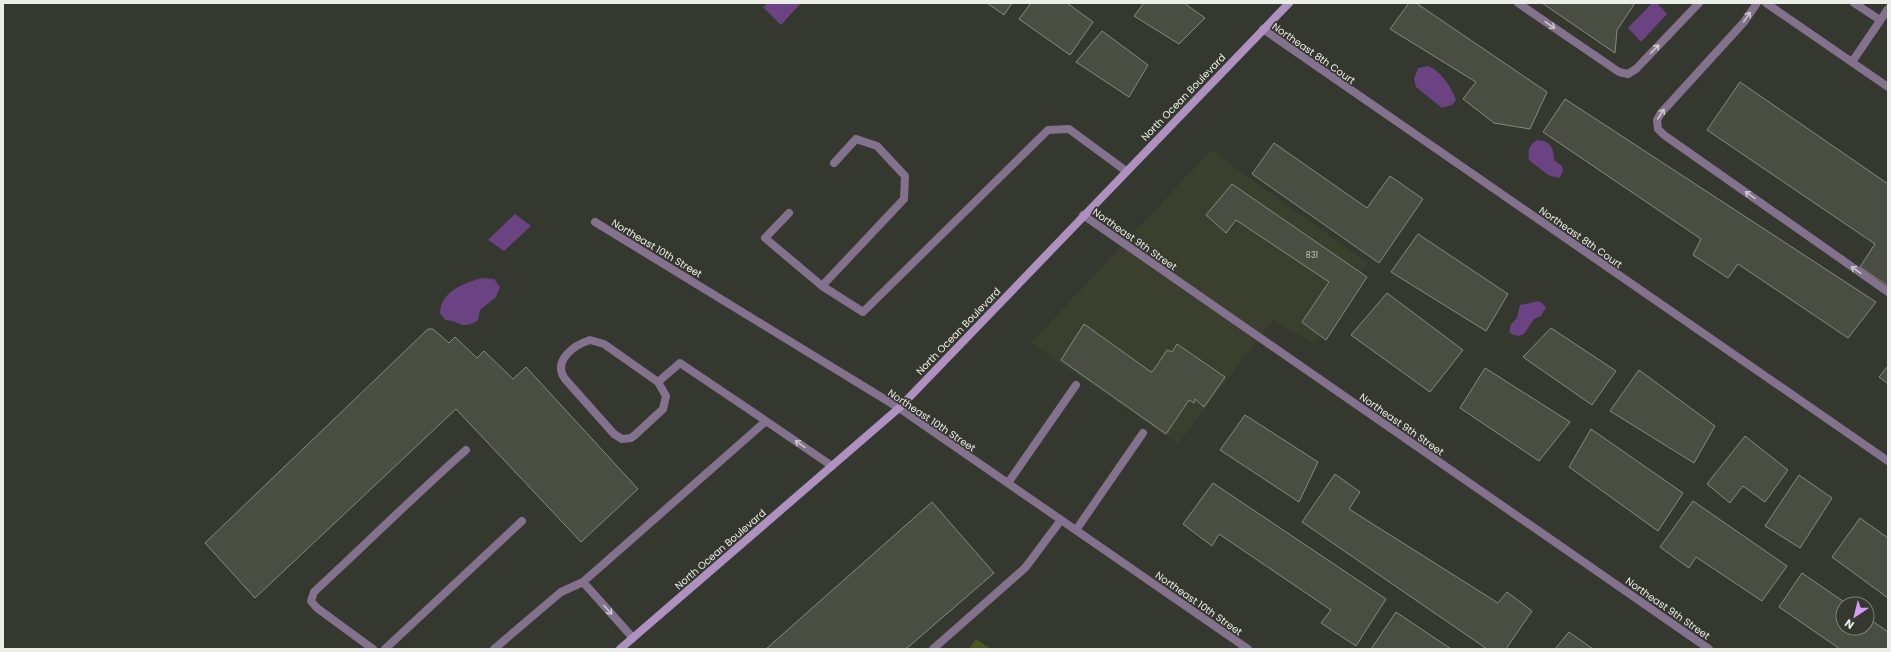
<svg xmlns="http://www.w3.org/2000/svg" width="1891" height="652" font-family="Poppins,sans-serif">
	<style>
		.built { fill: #3a3f2e }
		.green { fill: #48571b }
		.water { fill: #6b4383 }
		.building { fill: #494d42; stroke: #878b7f }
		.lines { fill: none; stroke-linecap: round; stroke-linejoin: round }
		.lane { stroke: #83718e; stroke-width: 8 }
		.street { stroke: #83718e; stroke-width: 8 }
		.secondary { stroke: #ae91c0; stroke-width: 8 }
		.oneway { stroke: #ccc8cc }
		.labels { text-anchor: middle; stroke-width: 3.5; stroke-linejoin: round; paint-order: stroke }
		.number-label { font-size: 8px; fill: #c2c5be }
		.street-label { font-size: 10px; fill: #ebede7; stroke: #35382e }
	</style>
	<rect width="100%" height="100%" fill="#35382e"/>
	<path class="built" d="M1211,150L1368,263L1314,344L1273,320L1178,444L1031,343Z"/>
	<path class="green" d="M976,639L991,649H969Z"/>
	<path class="water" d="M768,3H801L781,25L763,7Z
		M1652,3H1657L1667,14L1641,42L1628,28Z
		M1428,66C1441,71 1452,88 1456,100L1452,105L1442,108L1416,87L1414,79L1418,68Z
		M1537,140C1550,141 1554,147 1554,160L1562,166L1563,172L1559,178L1548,175L1529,160C1528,151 1528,146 1537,140Z
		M515,214L531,226L504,251L488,240Z
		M482,278L494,279L500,287L496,297L480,310L478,320C462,331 462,321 445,320L440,313C441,291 464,283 482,278Z
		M1539,301L1546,307L1541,316L1534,319L1524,334L1518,336L1509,333L1511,324L1517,318L1520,305Z"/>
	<path class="building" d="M987,3H1012L1004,15Z
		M1031,3H1067L1093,22L1070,55L1019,19Z
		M1144,3H1184L1205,18L1179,44L1134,16Z
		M1409,3H1416L1547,92L1530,129L1494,123L1463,99L1476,82L1390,29Z
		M1542,3H1635L1617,30L1615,53Z
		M1102,31L1148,65L1129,97L1076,62Z
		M1740,82L1888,184V286L1860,267L1875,244L1707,130Z
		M1565,99L1876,302L1848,338L1738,264L1728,278L1693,255L1701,239L1543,132Z
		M1274,143L1367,208L1390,176L1423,199L1379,263L1252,174Z
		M1232,184L1367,277L1326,340L1302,322L1329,282L1236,220L1226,233L1206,215Z
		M1418,234L1508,294L1486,331L1391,272Z
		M1387,293L1463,350L1430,392L1351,335Z
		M1084,324L1151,372L1153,371L1167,350L1172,352L1177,344L1225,377L1204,407L1195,399L1194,403L1189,400L1166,434L1061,360Z
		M1551,328L1616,371L1592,405L1523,357Z
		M428,329H433L449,343L455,337L477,358L484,351L513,379L526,367L638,489L581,542L456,409L255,598L205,543Z
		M1888,366V384L1879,377Z
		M1485,368L1570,422L1539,461L1460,408Z
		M1639,370L1715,426L1694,463L1610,411Z
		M1245,415L1318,462L1299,502L1220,450Z
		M1591,429L1683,493L1658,531L1569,467Z
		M1745,436L1788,470L1765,502L1743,486L1730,503L1707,484Z
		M1335,474L1360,492L1349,509L1498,603L1507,592L1532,611L1506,649H1487L1302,522Z
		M1799,475L1832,498L1800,548L1765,526Z
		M1213,483L1386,599L1356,646L1321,623L1331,610L1219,534L1212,546L1183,524Z
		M1693,501L1787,566L1762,601L1696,557L1689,568L1660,547Z
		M932,502L994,573L906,649H766Z
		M1860,518L1888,538V598L1832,557Z
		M1802,573L1847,604H1843V628H1867V617L1888,632V649H1840L1779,607Z
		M1396,612L1451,649H1371Z
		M1569,632L1593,649H1555Z"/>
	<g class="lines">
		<path class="lane" d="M1518,3L1619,72L1628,74L1636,69L1699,3
			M1757,3L1744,22L1661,113L1657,120L1658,129L1664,135L1888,292
			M1854,3L1880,20
			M1852,62L1888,9
			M789,213L765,238L822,286L863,312L1048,130L1069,129L1126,171
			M822,286L904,199L905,176L877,146L856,139L834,163
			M590,340L604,344L658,382L666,396L663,409L635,435L631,438L622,439L614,434L565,379C552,361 574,345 590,340Z
			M766,421L832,466
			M1008,483L1076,385
			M1076,530L1143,433
			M583,582L633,638
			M373,649L317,608L311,601L314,592C365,545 414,496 466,450
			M385,649L522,521
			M494,649L561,592L583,582L766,421L680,363L658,382
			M933,649L1025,568L1061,520"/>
		<path class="street" d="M1766,3L1888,87
			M1263,29L1888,461
			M1083,215L1709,649
			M595,222L899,408L1248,649"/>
		<path class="secondary" d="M620,649L899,408L1289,3"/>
	</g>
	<defs><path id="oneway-shaft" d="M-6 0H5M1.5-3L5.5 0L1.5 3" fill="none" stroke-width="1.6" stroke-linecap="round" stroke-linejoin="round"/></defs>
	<g class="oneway">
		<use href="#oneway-shaft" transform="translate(1747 17) rotate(-55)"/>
		<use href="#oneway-shaft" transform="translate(1550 25) rotate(34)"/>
		<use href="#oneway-shaft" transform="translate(1655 49) rotate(-46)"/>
		<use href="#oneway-shaft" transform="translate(1661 114) rotate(-57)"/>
		<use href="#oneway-shaft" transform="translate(1750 195) rotate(-145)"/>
		<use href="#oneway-shaft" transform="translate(1856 270) rotate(-145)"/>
		<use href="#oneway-shaft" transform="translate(800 444) rotate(-145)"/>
		<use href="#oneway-shaft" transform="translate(608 610) rotate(48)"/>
	</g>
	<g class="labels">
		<g class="number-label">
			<text x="1312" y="258">831</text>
		</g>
		<g class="street-label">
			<text transform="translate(1314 53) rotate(35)" y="4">Northeast 8th Court</text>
			<text transform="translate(1183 97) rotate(-46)" y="4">North Ocean Boulevard</text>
			<text transform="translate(1581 237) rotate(35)" y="4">Northeast 8th Court</text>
			<text transform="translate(1135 239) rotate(35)" y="4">Northeast 9th Street</text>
			<text transform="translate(657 248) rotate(31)" y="4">Northeast 10th Street</text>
			<text transform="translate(958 331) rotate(-46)" y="4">North Ocean Boulevard</text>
			<text transform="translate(932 420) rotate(34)" y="4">Northeast 10th Street</text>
			<text transform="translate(1402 424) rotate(35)" y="4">Northeast 9th Street</text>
			<text transform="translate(720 549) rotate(-41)" y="4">North Ocean Boulevard</text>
			<text transform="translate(1199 603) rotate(35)" y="4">Northeast 10th Street</text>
			<text transform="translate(1668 608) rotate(35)" y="4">Northeast 9th Street</text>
		</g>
	</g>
	<rect width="1891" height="652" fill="none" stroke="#ebede7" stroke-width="8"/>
	<g transform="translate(1855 616) rotate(215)"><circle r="19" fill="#35382e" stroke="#7e8078"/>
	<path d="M0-3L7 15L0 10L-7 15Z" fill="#d69bfa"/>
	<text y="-6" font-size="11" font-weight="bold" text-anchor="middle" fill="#ebede7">N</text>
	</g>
</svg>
